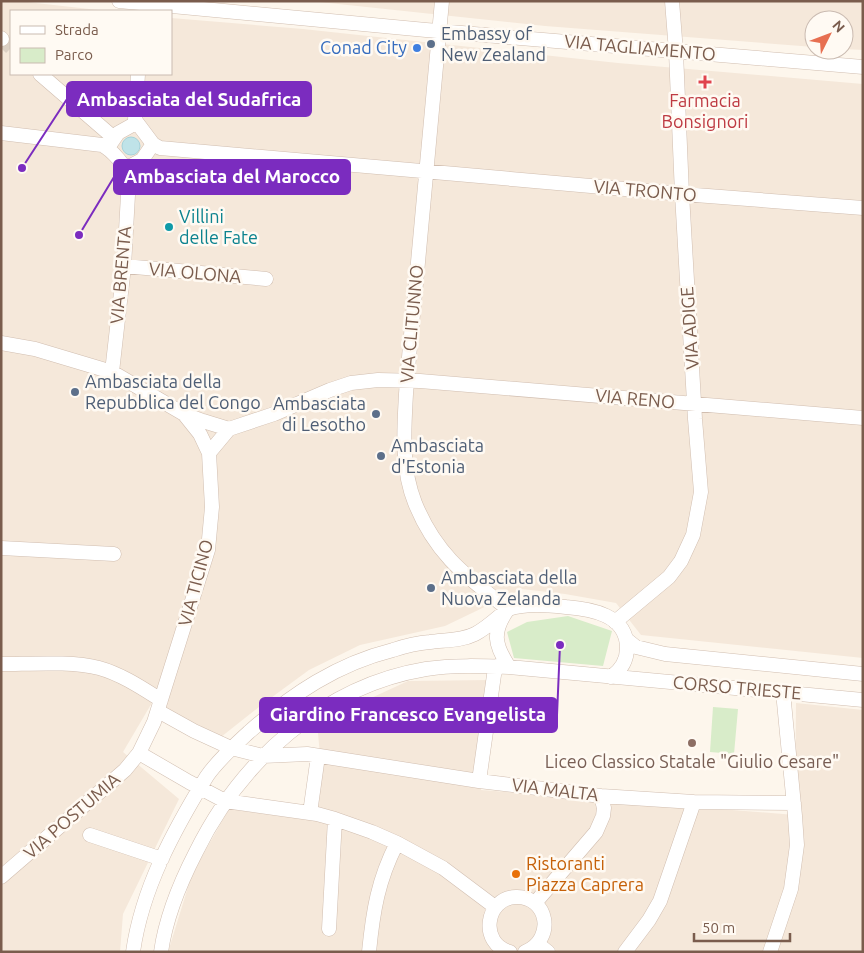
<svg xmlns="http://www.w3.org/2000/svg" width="864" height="953" font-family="Ubuntu,sans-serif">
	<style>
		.residential { fill: #f5e8da }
		.green { fill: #d8ecc9 }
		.water { fill: #bfe3e8; stroke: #a5d3da }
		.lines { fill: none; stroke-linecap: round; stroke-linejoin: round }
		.minor-tunnel { stroke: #dcd0c4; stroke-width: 14; stroke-dasharray: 14 7; stroke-linecap: butt }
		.minor-casing { stroke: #d1beb0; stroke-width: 15 }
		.minor { stroke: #fff; stroke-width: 14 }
		.service-dot { fill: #5c6f8a; stroke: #fffaf3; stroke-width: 2 }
		.shop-dot { fill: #3f7fe0; stroke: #fffaf3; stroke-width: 2 }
		.health-dot { fill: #e0444e; stroke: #fffaf3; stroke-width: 2 }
		.culture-dot { fill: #0f9aa8; stroke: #fffaf3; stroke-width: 2 }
		.education-dot { fill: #8d6e63; stroke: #fffaf3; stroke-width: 2 }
		.food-dot { fill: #e8710a; stroke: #fffaf3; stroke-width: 2 }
		.labels { text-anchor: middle; stroke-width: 5; stroke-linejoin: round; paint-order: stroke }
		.service-label { font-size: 18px; fill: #4e5e75; stroke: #fffaf3; text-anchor: start }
		.shop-label { font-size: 18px; fill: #366cbe; stroke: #fffaf3; text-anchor: end }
		.street-label { font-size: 18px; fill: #7a5c4d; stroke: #fffaf3 }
		.health-label { font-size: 18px; fill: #be3a42; stroke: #fffaf3 }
		.culture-label { font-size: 18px; fill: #0d838f; stroke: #fffaf3; text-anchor: start }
		.education-label { font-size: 18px; fill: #785e54; stroke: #fffaf3 }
		.food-label { font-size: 18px; fill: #c56008; stroke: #fffaf3; text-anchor: start }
		.leader { fill: none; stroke: #7b2cbf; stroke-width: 2 }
		.callout-dot { fill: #7b2cbf; stroke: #fffaf3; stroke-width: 2 }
		.callout { fill: #7b2cbf; stroke: #7b2cbf; stroke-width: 2 }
		.callout-label { font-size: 19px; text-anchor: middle; font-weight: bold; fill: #fff }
	</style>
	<rect width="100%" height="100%" fill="#fdf6ec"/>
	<path class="residential" d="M1,1H18L107,11H11V74H171V18L303,29L618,63L863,84V658L641,635L616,603L565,594L522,589L445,626L360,645L309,670L264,703L221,737L153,701L123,752L179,799L123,914L120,952H1Z
		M310,1H863V50L844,49V20H814V47L545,26Z
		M490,680L481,766V790L795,815L796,703L863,710V952H168L192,874L229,809L317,821L321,765L317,723L408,681Z"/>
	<path class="green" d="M568,616L612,631L603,666L514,658L507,632L527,622Z
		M713,707L738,709L734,754L710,752Z"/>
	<path class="water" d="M122 146a9 9 0 1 1 18 0a9 9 0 1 1-18 0Z"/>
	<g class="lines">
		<path class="minor-tunnel" d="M2,39L11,48"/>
		<g class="minor-casing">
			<path id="minor" d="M119,1L426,30L863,67
				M442,1C434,92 426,183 417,273C413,313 409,354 406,394C404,430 401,468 415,503C436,555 466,576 508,609
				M1,38L2,39
				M40,74L114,138
				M138,74L135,120L153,144L160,148L682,194L863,208
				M1,133L102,145C112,150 126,166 129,177L124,266L112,372
				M109,146L118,133L136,123
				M125,169L142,160L153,144
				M124,266L266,279
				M1,343L35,349L112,372L184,414L203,421L229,429
				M184,414L200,434L209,453
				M229,429L274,414L330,390L351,383L378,380L420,381L863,418
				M1,548L114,554
				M615,622L669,577L681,561L693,535L701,492L695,419L682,194L676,52L672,1
				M626,639L636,647L665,654L863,674
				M1,664C30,664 72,661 99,668C121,674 142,688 161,700
				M509,667C494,644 492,632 508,609C527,603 547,605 566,607C592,609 627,615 627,648C627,661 621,670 611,677
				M158,711L194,731L231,748L263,756L307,754L479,781L601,796L694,802L794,803
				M139,753L189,782L225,801L317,814L335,819L372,832L397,843L443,868L495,907
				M479,781L494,675L497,666
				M310,813L318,756
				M90,835L162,859
				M1,877L125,770L139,753L154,722L208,550L212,507L209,453L229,429
				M535,903L596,832L603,816L604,808L601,796
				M329,929L335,819
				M538,944L548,952
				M133,952C142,888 174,830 207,776C219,759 234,746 249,732C292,694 337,664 393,650C405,646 417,643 430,642C445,640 461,641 475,634C487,628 498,617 508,609
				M161,952C166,916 180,883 196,852C241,761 323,686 426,669C453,665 481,666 509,667L863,700
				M369,952C373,911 378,880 397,843
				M510,952C479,944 485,898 516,897C548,896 556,939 525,952
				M625,952L649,920L660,901L694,802
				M770,952L791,889L797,845L795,816L783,692"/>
		</g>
		<use href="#minor" class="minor"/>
	</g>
	<g class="service-dot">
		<circle cx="431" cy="44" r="5"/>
		<circle cx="75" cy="392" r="5"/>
		<circle cx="376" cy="414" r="5"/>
		<circle cx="381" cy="456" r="5"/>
		<circle cx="431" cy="588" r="5"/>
	</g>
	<circle class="shop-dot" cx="417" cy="48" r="5"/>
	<path class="health-dot" d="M702.5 74.5h5v5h5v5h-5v5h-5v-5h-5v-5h5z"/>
	<circle class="culture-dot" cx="169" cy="227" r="5"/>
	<circle class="education-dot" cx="692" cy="743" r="5"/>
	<circle class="food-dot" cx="516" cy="874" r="5"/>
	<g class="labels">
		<g class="service-label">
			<text x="441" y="40">Embassy of<tspan x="441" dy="21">New Zealand</tspan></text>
			<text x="85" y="388">Ambasciata della<tspan x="85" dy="21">Repubblica del Congo</tspan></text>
			<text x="366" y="410" text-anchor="end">Ambasciata<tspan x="366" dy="21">di Lesotho</tspan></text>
			<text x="391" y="452">Ambasciata<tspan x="391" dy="21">d'Estonia</tspan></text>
			<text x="441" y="584">Ambasciata della<tspan x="441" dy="21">Nuova Zelanda</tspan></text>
		</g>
		<g class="shop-label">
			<text x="407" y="54">Conad City</text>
		</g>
		<g class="street-label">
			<text transform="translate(640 48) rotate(5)" y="6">VIA TAGLIAMENTO</text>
			<text transform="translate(645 191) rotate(5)" y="6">VIA TRONTO</text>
			<text transform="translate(195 273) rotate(5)" y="6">VIA OLONA</text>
			<text transform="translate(121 275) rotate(-85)" y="6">VIA BRENTA</text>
			<text transform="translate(412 324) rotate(-85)" y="6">VIA CLITUNNO</text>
			<text transform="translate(690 328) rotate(-94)" y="6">VIA ADIGE</text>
			<text transform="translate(635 399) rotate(5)" y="6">VIA RENO</text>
			<text transform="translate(196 583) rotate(-75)" y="6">VIA TICINO</text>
			<text transform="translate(737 688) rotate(5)" y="6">CORSO TRIESTE</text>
			<text transform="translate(555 790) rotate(7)" y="6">VIA MALTA</text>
			<text transform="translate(72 816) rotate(-41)" y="6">VIA POSTUMIA</text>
		</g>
		<g class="health-label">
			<text x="705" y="107">Farmacia<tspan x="705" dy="21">Bonsignori</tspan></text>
		</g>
		<g class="culture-label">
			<text x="179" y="223">Villini<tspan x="179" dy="21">delle Fate</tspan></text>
		</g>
		<g class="education-label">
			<text x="692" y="768">Liceo Classico Statale "Giulio Cesare"</text>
		</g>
		<g class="food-label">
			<text x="526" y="870">Ristoranti<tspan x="526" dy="21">Piazza Caprera</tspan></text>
		</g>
	</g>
	<path class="leader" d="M22 168L67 99M79 235L114 177M560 645L557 715"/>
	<g class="callout-dot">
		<circle cx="22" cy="168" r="5"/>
		<circle cx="79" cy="235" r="5"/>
		<circle cx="560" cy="645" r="5"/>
	</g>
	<g class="callout">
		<rect x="67" y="82" width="244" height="34" rx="5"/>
		<rect x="114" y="160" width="236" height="34" rx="5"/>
		<rect x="260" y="698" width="297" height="34" rx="5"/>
	</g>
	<g class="callout-label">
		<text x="189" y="106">Ambasciata del Sudafrica</text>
		<text x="232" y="183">Ambasciata del Marocco</text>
		<text x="408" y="721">Giardino Francesco Evangelista</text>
	</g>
	<rect width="864" height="953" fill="none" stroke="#7a5c4d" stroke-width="5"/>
	<rect x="10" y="10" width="162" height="65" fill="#fffaf3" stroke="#cabbb1"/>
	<rect x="20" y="26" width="25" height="8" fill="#ffffff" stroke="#cabbb1"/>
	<text x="55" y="35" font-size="15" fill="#7a5c4d">Strada</text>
	<rect x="20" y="48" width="25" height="15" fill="#d8ecc9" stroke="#cabbb1"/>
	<text x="55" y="60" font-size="15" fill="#7a5c4d">Parco</text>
	<g transform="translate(829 35) rotate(48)"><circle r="24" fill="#fffaf3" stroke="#cabbb1"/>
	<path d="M0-4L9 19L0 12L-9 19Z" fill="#e76f51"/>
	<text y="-8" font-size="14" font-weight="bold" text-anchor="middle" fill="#7a5c4d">N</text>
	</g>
	<path d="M694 933v8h96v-8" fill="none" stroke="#7a5c4d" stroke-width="2.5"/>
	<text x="702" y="933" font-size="15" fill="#7a5c4d" stroke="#fffaf3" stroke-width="4" paint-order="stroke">50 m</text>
</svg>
